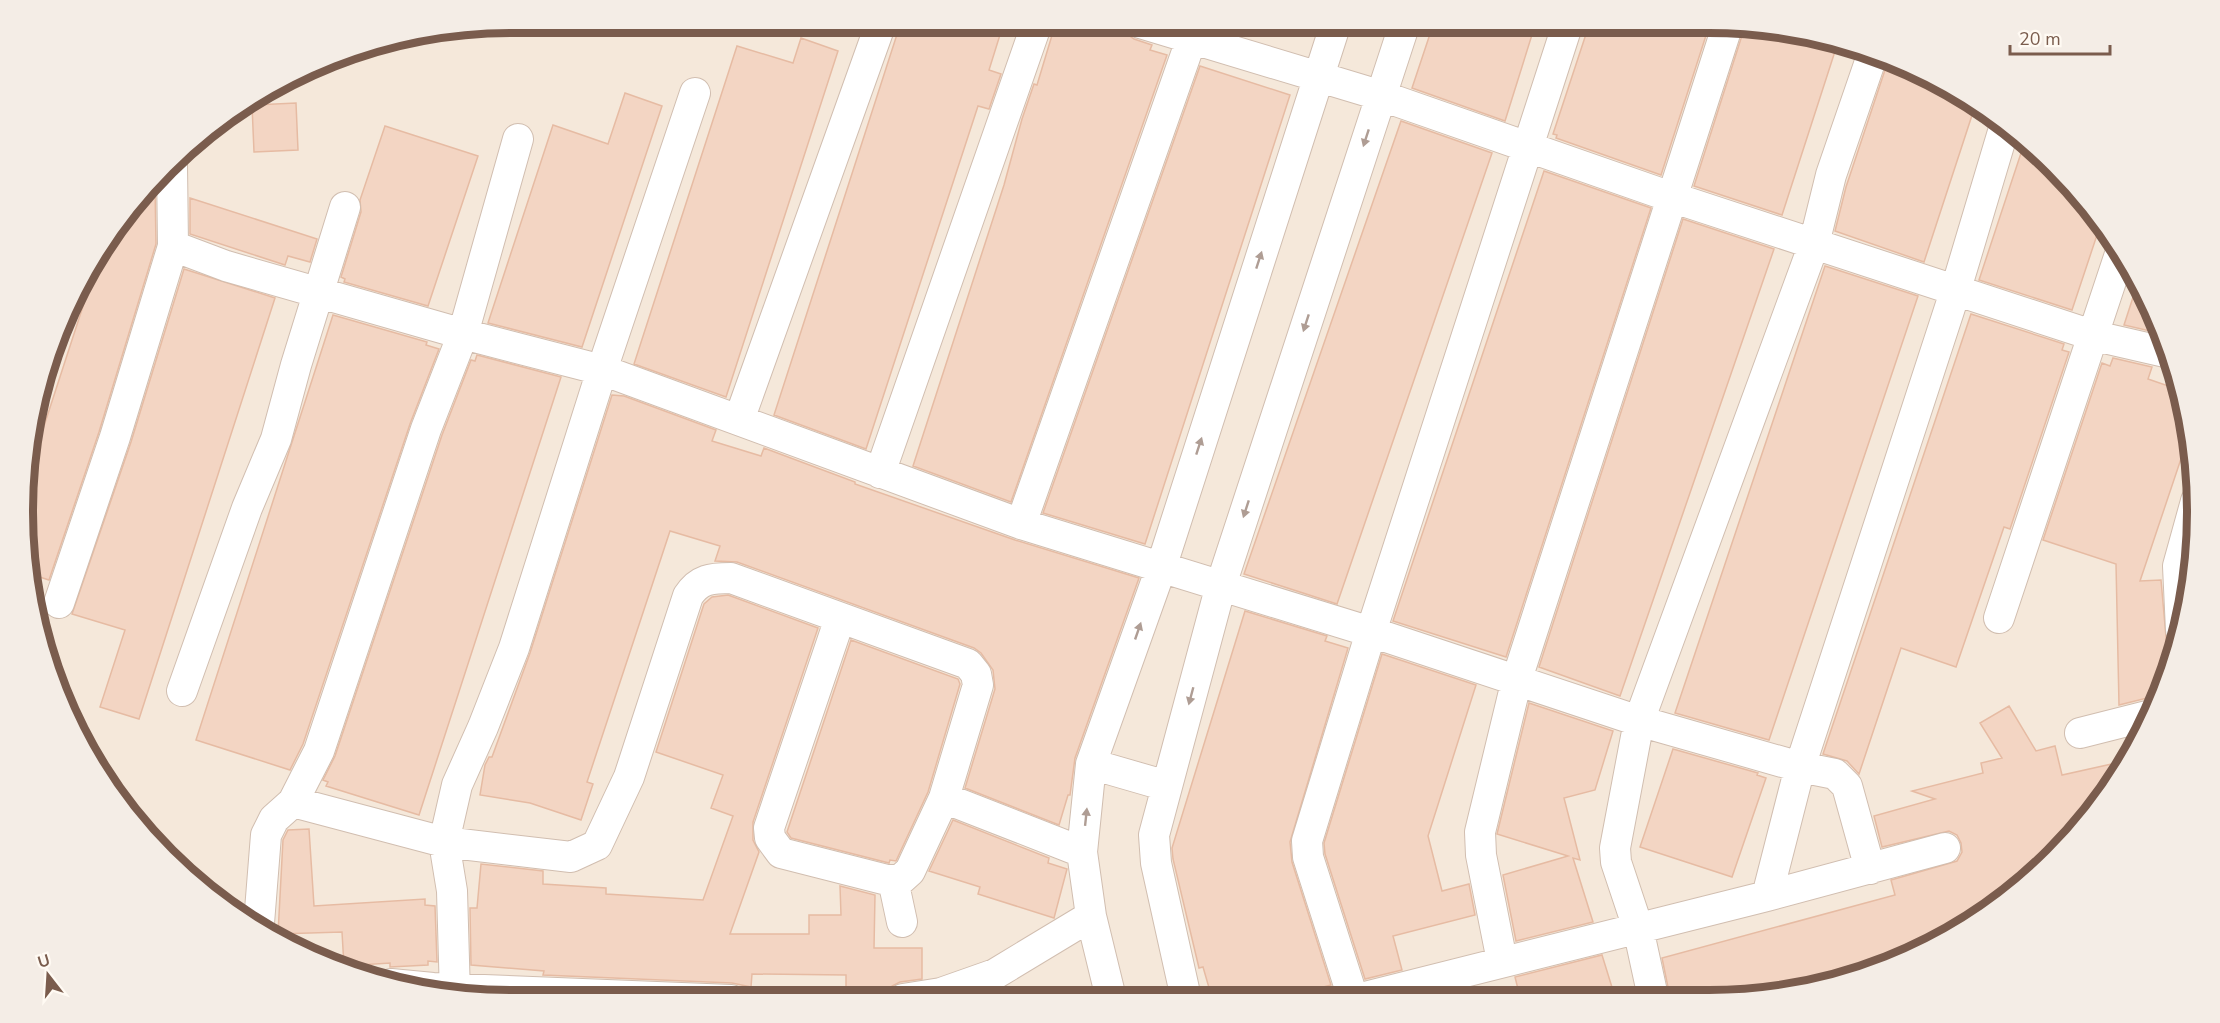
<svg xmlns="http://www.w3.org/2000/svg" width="2220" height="1023" font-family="'Nunito Sans',sans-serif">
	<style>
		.residential { fill: #f5e8da }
		.building { fill: #f3d5c3; stroke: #e6bba3; stroke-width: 1.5 }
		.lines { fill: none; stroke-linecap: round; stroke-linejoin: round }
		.street-casing { stroke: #d1beb0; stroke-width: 32 }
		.street { stroke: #fff; stroke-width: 30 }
		.oneway { fill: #af9d94 }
		.rim { fill: none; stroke: #7a5c4d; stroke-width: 8 }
	</style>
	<rect width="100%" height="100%" fill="#fdf6ec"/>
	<path class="residential" d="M512,23H1709L1804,32L1895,60L1980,105L2054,165L2115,240L2160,324L2188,416L2197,511L2188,607L2160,698L2097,809L2006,899L1896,963L1773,996L511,1000L416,991L325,963L189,879L88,756L48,668L27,576L32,416L88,267L189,144L267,88L354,49Z"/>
	<path class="building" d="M901,22H1004L989,70L1001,74L989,109L978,106L866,449L774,415Z
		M1056,22H1110L1123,27L1127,34L1134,39L1152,45L1150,50L1167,55L1011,502L913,466L1004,185L1022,119L1034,84L1037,85Z
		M1434,22H1536L1505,121L1412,88Z
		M1590,22L1710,23L1661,175L1556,138L1557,135L1553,134Z
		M1745,26L1804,32L1838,42L1782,215L1694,186Z
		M801,38L838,51L726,397L634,364L737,46L793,63Z
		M1889,58L1976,103L1924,262L1835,231L1846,187Z
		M1200,66L1290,95L1145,544L1043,513Z
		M625,93L662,106L582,347L488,323L553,125L608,144Z
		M296,103L298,150L254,152L252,105Z
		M1401,121L1492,153L1337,604L1244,574Z
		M385,126L478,156L428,306L344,282L345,279L341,277L361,212L360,200Z
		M2025,141L2054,166L2101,223L2072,310L1979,280Z
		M1544,171L1651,208L1506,657L1393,621Z
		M155,187L156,244L99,432L49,580L27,573L30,469L101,251Z
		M190,198L317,239L310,262L288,256L285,265L190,234Z
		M1683,219L1774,249L1620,696L1539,667Z
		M1825,266L1918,296L1769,740L1675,713Z
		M184,269L275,298L139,719L100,707L125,630L72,614L131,442Z
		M2138,282L2160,324L2163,334L2124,325Z
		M1971,314L2064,344L2062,350L2069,352L2010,529L2004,527L1956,667L1901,648L1859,774L1847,761L1823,754Z
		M333,315L427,342L426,345L439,349L410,424L303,744L290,770L196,740Z
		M477,355L561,377L419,815L326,786L328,782L323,780L335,756L442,435L471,360L475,361Z
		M2113,358L2152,367L2148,379L2180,390L2190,432L2140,581L2161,580L2169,671L2159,700L2147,698L2119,705L2116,564L2043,540L2102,363L2110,366Z
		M612,395L624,396L716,430L712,441L761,456L764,448L855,482V484L1015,540L1139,578L1075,758L1070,795H1068L1059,825L965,788L995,689L993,670L981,653L974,648L737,562L715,561L720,546L670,531L587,782L593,784L581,820L530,803L480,795L485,765L489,757H492L530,653Z
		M728,595L818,628L753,822V840L759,852L730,934H809V915H841L840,886L875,895L874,948H922V979L900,982L892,986L887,995H882V991H846V975L752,974L751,987L732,983L543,975L544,971L471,965L470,908H477L481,864L543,871V884L606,888V894L703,900L733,816L711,808L723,775L656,752L704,604L712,597Z
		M1245,611L1327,636L1325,641L1348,648L1290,842L1292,862L1331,985L1282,998H1212L1203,967L1199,968L1173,859L1172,848Z
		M851,640L958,679L960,684L928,792L896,861L890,860L889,863L791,838L787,832Z
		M1382,654L1476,685L1428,836L1442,891L1469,884L1475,915L1393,936L1402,970L1365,979L1325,854L1324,843Z
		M1529,703L1613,731L1595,790L1564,798L1580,860L1573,858L1593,922L1516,941L1503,875L1568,856L1497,834Z
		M2009,706L2036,751L2055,746L2062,775L2125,761L2097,809L2006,899L1896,963L1773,996L1670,997L1662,958L1895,895L1891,880L1957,861L1962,852L1961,843L1957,835L1949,831L1882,847L1874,816L1935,799L1912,791L1983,773L1981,763L2002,758L1980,723Z
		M1673,749L1758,773L1757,775L1766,778L1732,877L1640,847Z
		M953,820L1049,858L1048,863L1067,869L1054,918L978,894L980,887L929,871Z
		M309,829L314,906L425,899V905L435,906L437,962L428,961V965L390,967V963L344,966L342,932L278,934L283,840L288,830Z
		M1602,955L1615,997H1520L1515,977Z"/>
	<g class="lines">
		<g class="street-casing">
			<path id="street" d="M1140,23L1379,95L1674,198L2095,336L2169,353
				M173,246L226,266L463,334L602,370L1021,524L1371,632L1639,721L1800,767L1835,774L1847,786L1870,869
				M739,420L881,23
				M880,473L1037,23
				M1021,524L1197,23
				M59,603L115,437L173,246L172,165
				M840,618L769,828L770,838L781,853L887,880H900L910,871L944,798
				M1999,618L2121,251
				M2181,630L2178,566L2196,501
				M182,691L247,508L276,439L296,365L345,207
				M2080,733L2151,715
				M1091,764L1167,786
				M293,802L444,842L571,857L597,845L629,777L688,596C699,579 711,578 731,578L968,664L976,674L978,685L944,798L1082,852
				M893,880L902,922
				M1767,896L1800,767L1956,289L2005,125
				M259,923L266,835L274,819L293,802L319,751L426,429L463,334L518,139
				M1502,961L1481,855L1480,832L1517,679L1728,24
				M391,984L433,988L731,1000
				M455,995L452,891L444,842L457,785L483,727L514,648L602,370L695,93
				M1653,997L1638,928L1616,862L1615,848L1639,721L1814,244L1831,175L1873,53
				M1111,998L1091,916L1082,852L1091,764L1161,568L1336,23
				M1186,998L1156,863L1154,835L1221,585L1405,23
				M1353,998L1308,857L1307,841L1371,632L1568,23
				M1361,998L1767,896L1945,848
				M903,999L941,993L995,974L1091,916"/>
		</g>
		<use href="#street" class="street"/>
	</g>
	<defs><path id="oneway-solid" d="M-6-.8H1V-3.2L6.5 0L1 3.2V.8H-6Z" transform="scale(1.5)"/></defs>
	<g class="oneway">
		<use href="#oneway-solid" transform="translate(1366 138) rotate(108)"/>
		<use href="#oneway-solid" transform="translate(1259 260) rotate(-72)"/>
		<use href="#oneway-solid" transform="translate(1306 323) rotate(108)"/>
		<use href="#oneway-solid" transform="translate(1199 446) rotate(-72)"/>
		<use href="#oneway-solid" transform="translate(1246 509) rotate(108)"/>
		<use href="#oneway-solid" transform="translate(1138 631) rotate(-71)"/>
		<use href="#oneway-solid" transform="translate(1191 696) rotate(105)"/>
		<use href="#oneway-solid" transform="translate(1086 817) rotate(-84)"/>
	</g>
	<path d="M0 0H2220V1023H0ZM511 33H1709A478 478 0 0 1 2187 511V512A478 478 0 0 1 1709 990H511A478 478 0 0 1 33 512V511A478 478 0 0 1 511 33Z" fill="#f4ede6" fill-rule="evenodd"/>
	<path class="rim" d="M511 33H1709A478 478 0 0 1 2187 511V512A478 478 0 0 1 1709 990H511A478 478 0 0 1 33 512V511A478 478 0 0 1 511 33Z"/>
	<g transform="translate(48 975) rotate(343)" stroke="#fffaf3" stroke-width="4.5" paint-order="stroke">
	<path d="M0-4.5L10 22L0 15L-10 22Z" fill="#7a5c4d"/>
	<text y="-9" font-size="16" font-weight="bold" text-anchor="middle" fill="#7a5c4d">U</text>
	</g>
	<path d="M2010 45v9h100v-9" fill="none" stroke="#7a5c4d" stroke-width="3"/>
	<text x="2019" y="45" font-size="18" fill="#7a5c4d" stroke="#fffaf3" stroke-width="4.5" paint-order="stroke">20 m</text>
</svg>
